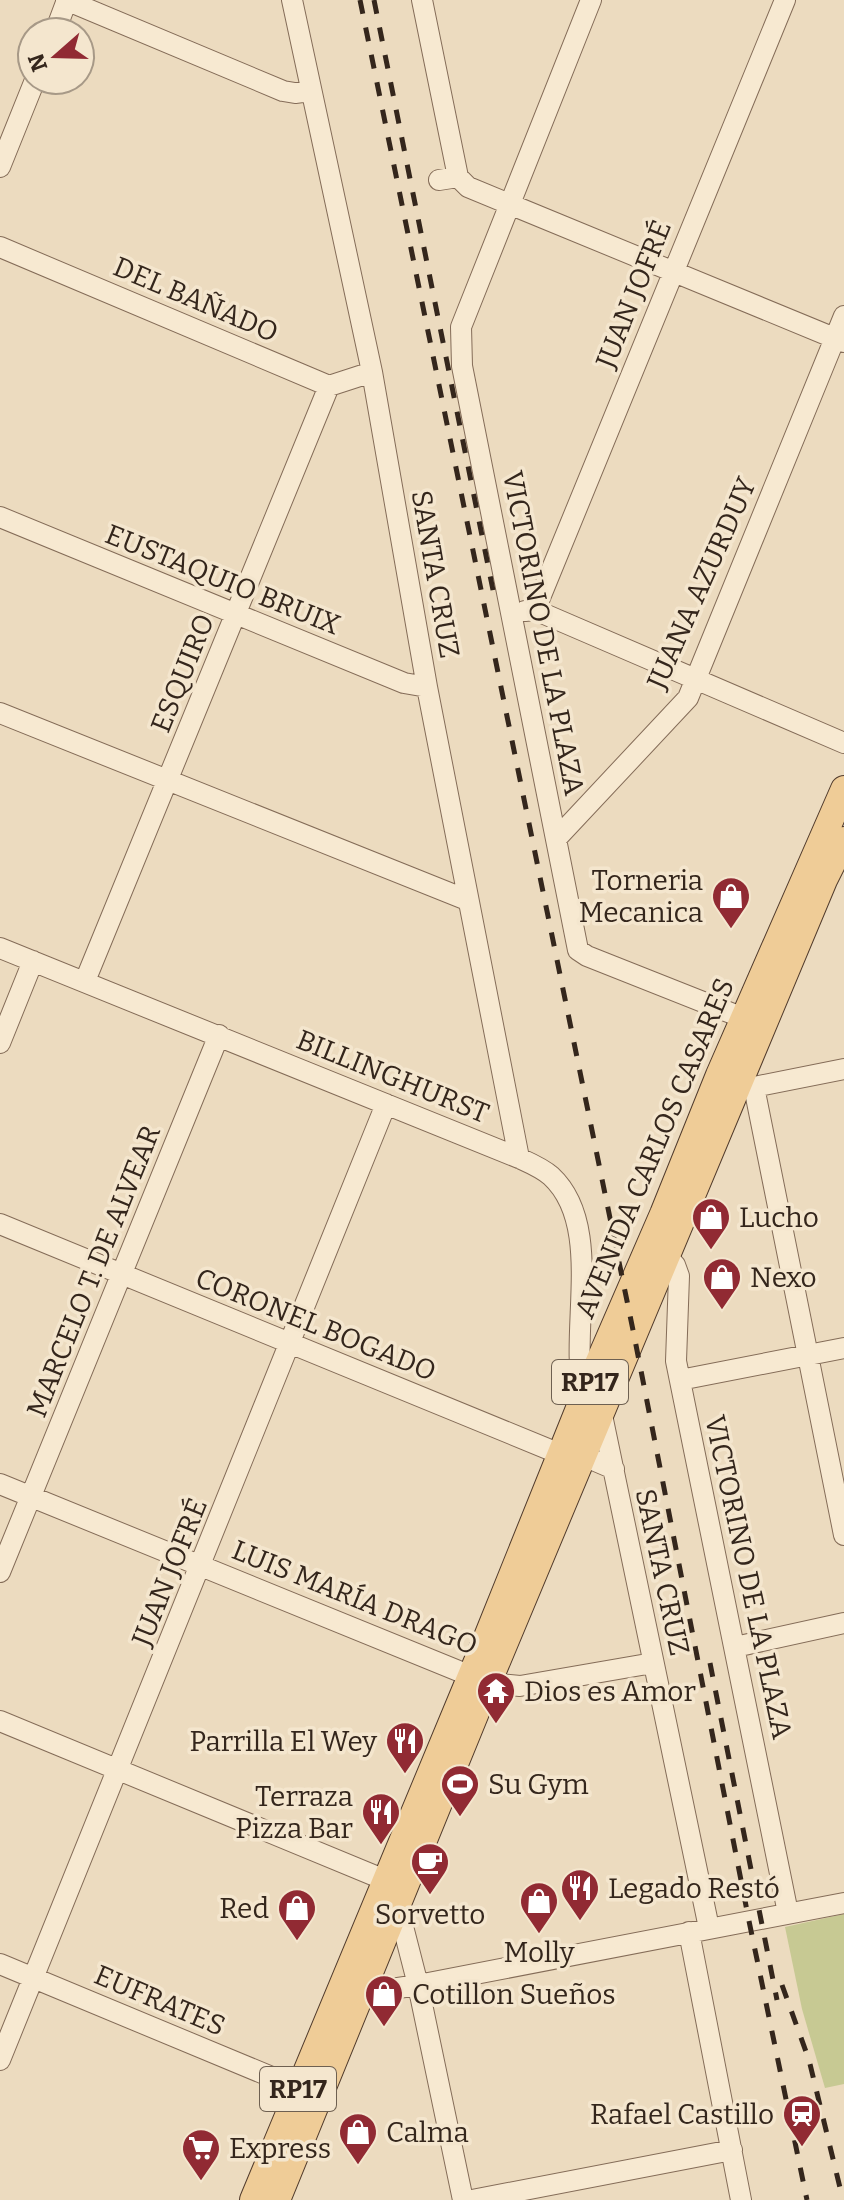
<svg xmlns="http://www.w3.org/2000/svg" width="844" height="2200" font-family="Bitter,serif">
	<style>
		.green { fill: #c7c993 }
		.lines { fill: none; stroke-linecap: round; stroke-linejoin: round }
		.minor-casing { stroke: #846c58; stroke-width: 22 }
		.major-casing { stroke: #513b2c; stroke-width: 28 }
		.minor { stroke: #f7e9d1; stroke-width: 20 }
		.major { stroke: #efcc97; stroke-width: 26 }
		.rail { stroke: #34261c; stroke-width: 5; stroke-dasharray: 14 14; stroke-linecap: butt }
		.labels { text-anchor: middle; stroke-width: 7; stroke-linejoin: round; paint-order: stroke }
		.shield { fill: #f4e6ce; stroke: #6e6051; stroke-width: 2 }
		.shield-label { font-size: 26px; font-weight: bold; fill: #34261c }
		.street-label { font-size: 28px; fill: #34261c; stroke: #f4e6ce }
		.poi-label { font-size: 28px; fill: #34261c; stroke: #f4e6ce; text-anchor: start }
	</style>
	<rect width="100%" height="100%" fill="#ecdbbf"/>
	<path class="green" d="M844,1914V2084L825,2088L802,2009L785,1927Z"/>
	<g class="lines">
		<g class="minor-casing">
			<path id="minor" d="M66,0L283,91L295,93L310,91
				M292,0L372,372L427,687L519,1158
				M422,0L458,177
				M591,0L461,327L462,366L578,950L587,956L756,1023
				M55,32L67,0
				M0,167L35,80
				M439,180L458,177L468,187L844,342
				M0,247L329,386L372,372
				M0,517L404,683L427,687
				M535,610L785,0
				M525,611L535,610L844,743
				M0,713L467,900
				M556,839L688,698L844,316
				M0,948L519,1158C530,1163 542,1168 551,1176C605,1226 568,1331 584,1396
				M85,981L329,386
				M0,1043L33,961
				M740,1085L754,1087L844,1069
				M754,1087L844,1535
				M0,1224L560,1454L593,1460L614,1469
				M665,1255L675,1265L679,1276L676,1361L788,1913
				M680,1380L844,1348
				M602,1415L709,1928
				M0,1484L488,1683L520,1686L653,1663
				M0,1572L219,1035
				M735,1647L844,1623
				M0,1721L385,1880
				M397,1903L418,1985L463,2200
				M689,1932L741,2200
				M0,1964L298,2088
				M352,1982L378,1991L418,1985L844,1903
				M0,2060L386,1104
				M472,2200L732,2150"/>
		</g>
		<g class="major-casing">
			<path id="major" d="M253,2200L483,1647L584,1396L663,1214L719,1075L844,789
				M277,2200L488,1683L824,880L844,840"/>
		</g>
		<use href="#minor" class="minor"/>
		<use href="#major" class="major"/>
		<path class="rail" d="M360,0L634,1335L749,1921L807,2200
			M374,0L495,600
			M710,1663L777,2000
			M782,1985L809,2060L843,2200"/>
	</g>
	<defs>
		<g id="shop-pin" transform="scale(2)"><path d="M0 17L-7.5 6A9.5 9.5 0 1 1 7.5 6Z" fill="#912a33" stroke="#f4e6ce"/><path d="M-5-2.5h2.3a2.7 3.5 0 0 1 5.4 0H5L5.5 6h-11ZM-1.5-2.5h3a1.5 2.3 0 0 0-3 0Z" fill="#fff"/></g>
		<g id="temple-pin" transform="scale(2)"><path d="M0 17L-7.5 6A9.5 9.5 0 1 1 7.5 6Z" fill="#912a33" stroke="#f4e6ce"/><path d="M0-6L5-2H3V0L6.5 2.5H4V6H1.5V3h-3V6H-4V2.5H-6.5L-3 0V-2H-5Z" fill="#fff"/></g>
		<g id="restaurant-pin" transform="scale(2)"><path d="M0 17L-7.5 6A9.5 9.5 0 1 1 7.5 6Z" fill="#912a33" stroke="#f4e6ce"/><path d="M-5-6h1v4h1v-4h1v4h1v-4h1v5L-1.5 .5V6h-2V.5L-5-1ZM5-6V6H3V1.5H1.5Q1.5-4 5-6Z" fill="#fff"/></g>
		<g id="stadium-pin" transform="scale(2)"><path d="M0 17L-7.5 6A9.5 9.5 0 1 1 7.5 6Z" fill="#912a33" stroke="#f4e6ce"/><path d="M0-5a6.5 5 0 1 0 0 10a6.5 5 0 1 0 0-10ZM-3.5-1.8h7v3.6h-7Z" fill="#fff"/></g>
		<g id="cafe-pin" transform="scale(2)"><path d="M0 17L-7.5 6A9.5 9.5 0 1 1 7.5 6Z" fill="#912a33" stroke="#f4e6ce"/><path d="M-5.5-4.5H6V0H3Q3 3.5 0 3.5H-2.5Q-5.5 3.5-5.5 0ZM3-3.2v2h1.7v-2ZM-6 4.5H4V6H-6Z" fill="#fff"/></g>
		<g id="station-pin" transform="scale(2)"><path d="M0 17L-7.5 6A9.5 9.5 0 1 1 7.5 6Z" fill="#912a33" stroke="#f4e6ce"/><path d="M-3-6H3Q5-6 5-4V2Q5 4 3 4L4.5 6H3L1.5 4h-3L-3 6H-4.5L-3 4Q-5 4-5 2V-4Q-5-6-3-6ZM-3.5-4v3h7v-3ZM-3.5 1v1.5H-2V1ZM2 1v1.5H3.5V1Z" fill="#fff"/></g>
		<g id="supermarket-pin" transform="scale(2)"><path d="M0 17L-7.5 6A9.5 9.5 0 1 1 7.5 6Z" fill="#912a33" stroke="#f4e6ce"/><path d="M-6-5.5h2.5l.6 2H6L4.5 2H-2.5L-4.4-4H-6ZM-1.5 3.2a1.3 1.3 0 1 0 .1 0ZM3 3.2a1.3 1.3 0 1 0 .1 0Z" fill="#fff"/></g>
	</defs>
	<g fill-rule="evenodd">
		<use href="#shop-pin" x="731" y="896"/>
		<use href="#shop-pin" x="711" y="1217"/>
		<use href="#shop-pin" x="722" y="1277"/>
		<use href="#temple-pin" x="496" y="1691"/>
		<use href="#restaurant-pin" x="405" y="1741"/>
		<use href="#stadium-pin" x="460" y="1784"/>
		<use href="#restaurant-pin" x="381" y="1812"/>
		<use href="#cafe-pin" x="430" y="1862"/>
		<use href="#restaurant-pin" x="580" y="1888"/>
		<use href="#shop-pin" x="539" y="1901"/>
		<use href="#shop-pin" x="297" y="1908"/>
		<use href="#shop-pin" x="384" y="1994"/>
		<use href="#station-pin" x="802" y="2114"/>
		<use href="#shop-pin" x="358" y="2132"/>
		<use href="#supermarket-pin" x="201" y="2148"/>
	</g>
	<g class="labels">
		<g class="shield">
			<rect x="552" y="1360" width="76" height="44" rx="6"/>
			<rect x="260" y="2067" width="76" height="44" rx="6"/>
		</g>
		<g class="shield-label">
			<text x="590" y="1391">RP17</text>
			<text x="298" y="2098">RP17</text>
		</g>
		<g class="street-label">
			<text transform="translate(633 294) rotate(-68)" y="10">JUAN JOFRÉ</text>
			<text transform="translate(196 299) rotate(23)" y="10">DEL BAÑADO</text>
			<text transform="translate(436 574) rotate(80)" y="10">SANTA CRUZ</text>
			<text transform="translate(223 579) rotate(22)" y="10">EUSTAQUIO BRUIX</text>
			<text transform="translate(701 583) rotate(-66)" y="10">JUANA AZURDUY</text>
			<text transform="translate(544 633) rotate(79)" y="10">VICTORINO DE LA PLAZA</text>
			<text transform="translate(182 673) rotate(-68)" y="10">ESQUIRO</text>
			<text transform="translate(393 1076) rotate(22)" y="10">BILLINGHURST</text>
			<text transform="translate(654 1148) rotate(-67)" y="10">AVENIDA CARLOS CASARES</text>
			<text transform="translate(93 1271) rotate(-68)" y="10">MARCELO T. DE ALVEAR</text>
			<text transform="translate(316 1324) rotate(22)" y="10">CORONEL BOGADO</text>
			<text transform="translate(169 1572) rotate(-68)" y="10">JUAN JOFRÉ</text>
			<text transform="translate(663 1572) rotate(78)" y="10">SANTA CRUZ</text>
			<text transform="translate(749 1577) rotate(78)" y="10">VICTORINO DE LA PLAZA</text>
			<text transform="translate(355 1597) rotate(22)" y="10">LUIS MARÍA DRAGO</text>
			<text transform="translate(160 2000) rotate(23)" y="10">EUFRATES</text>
		</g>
		<g class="poi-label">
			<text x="703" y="890" text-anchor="end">Torneria<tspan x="703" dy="32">Mecanica</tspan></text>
			<text x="739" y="1227">Lucho</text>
			<text x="750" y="1287">Nexo</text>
			<text x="524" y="1701">Dios es Amor</text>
			<text x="377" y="1751" text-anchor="end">Parrilla El Wey</text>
			<text x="488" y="1794">Su Gym</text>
			<text x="353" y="1806" text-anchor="end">Terraza<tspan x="353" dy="32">Pizza Bar</tspan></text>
			<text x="608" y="1898">Legado Restó</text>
			<text x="269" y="1918" text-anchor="end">Red</text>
			<text x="430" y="1924" text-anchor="middle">Sorvetto</text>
			<text x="539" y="1962" text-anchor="middle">Molly</text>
			<text x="412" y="2004">Cotillon Sueños</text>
			<text x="774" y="2124" text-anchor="end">Rafael Castillo</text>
			<text x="386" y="2142">Calma</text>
			<text x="229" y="2158">Express</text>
		</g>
	</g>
	<g transform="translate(56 56) rotate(250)"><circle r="38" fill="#f4e6ce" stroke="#a79987" stroke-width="2"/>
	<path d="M0-6L14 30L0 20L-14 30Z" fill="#912a33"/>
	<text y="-12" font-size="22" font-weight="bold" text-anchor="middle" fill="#34261c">N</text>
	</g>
</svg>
